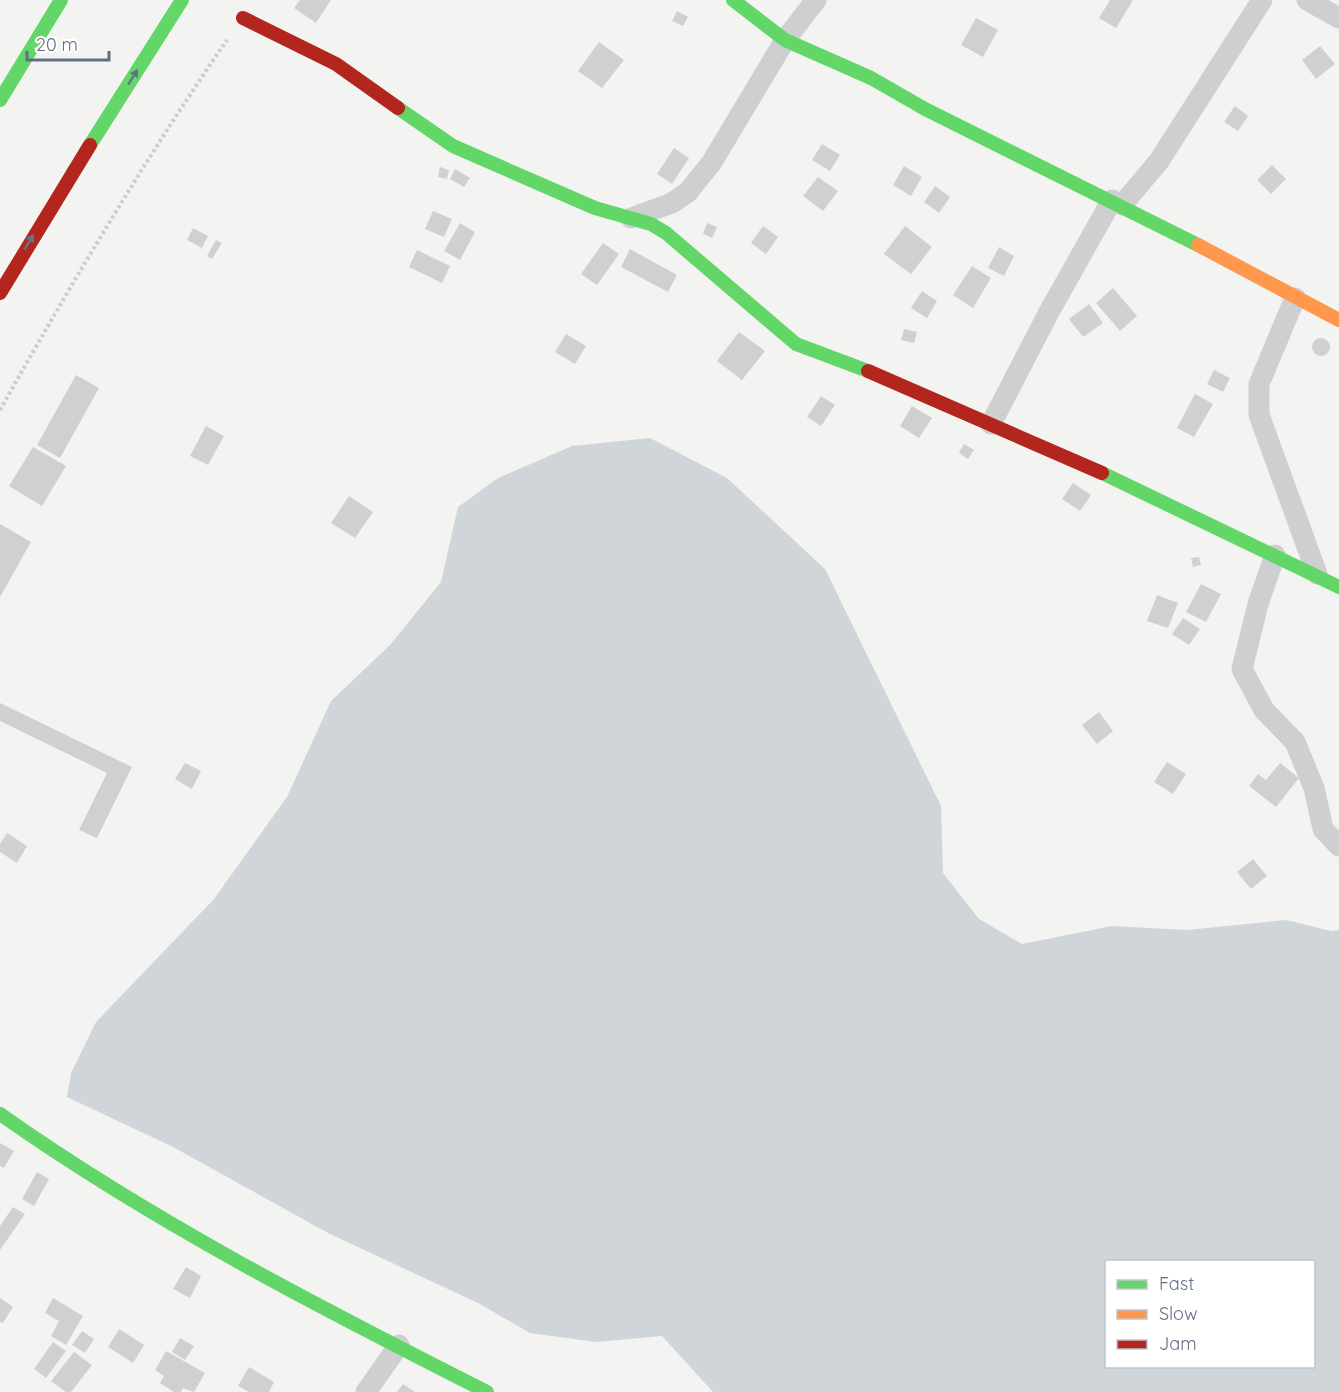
<svg xmlns="http://www.w3.org/2000/svg" width="1339" height="1392" font-family="Quicksand,sans-serif">
	<style>
		.water { fill: #cfd5d9; fill-rule: evenodd }
		.building { fill: #cfd1d1 }
		.lines { fill: none; stroke-linecap: round; stroke-linejoin: round }
		.path { stroke: #cbcccc; stroke-width: 4; stroke-dasharray: 3 3; stroke-linecap: butt }
		.street { stroke: #cecfd0; stroke-width: 21 }
		.fast { stroke: #63d668; stroke-width: 14 }
		.slow { stroke: #ff974d; stroke-width: 14 }
		.jam { stroke: #b3261e; stroke-width: 14 }
		.oneway { fill: #617483 }
	</style>
	<rect width="100%" height="100%" fill="#f3f4f1"/>
	<path class="water" d="M650,438L727,478L825,569L941,806L943,873L979,919L1022,944L1112,926L1187,930L1286,920L1331,931L1339,930V1392H713L662,1336L596,1342L530,1333L480,1304L328,1233L173,1147L67,1097L71,1073L96,1022L214,899L287,797L331,701L390,645L441,582L458,507L498,478L572,446ZM1106,1262H1314V1366H1106Z"/>
	<path class="building" d="M300,0H331L316,23L294,8Z
		M1110,0H1133L1116,28L1099,18Z
		M677,11L688,17L683,26L672,21Z
		M976,18L998,30L983,57L961,45Z
		M599,42L624,60L602,88L578,71Z
		M1320,46L1335,64L1316,79L1302,60Z
		M1235,106L1248,116L1238,131L1224,122Z
		M822,144L840,155L830,171L812,160Z
		M674,148L689,158L672,184L657,174Z
		M1272,165L1286,179L1271,194L1257,180Z
		M904,166L922,177L911,196L893,185Z
		M440,167L449,170L447,179L438,177Z
		M455,169L470,178L464,187L450,179Z
		M818,177L838,191L823,211L803,196Z
		M935,186L950,197L939,213L924,202Z
		M433,211L452,219L444,237L425,229Z
		M460,223L475,232L460,260L444,251Z
		M707,223L717,227L712,238L703,234Z
		M763,226L778,237L766,254L751,243Z
		M905,226L932,247L911,274L884,254Z
		M193,228L208,236L202,248L187,240Z
		M216,240L222,243L212,259L207,256Z
		M603,243L619,254L597,285L581,274Z
		M999,247L1014,256L1004,276L988,268Z
		M630,249L677,275L668,292L621,267Z
		M417,250L450,266L442,283L409,267Z
		M972,266L991,278L973,308L953,295Z
		M1113,288L1137,316L1120,331L1096,303Z
		M922,291L937,301L927,318L911,308Z
		M1089,304L1103,323L1083,337L1069,319Z
		M904,329L917,332L914,343L901,340Z
		M739,332L765,351L742,380L717,361Z
		M566,334L586,346L575,364L555,352Z
		M1312 347a9 9 0 1 1 18 0a9 9 0 1 1-18 0Z
		M1214,370L1230,378L1223,392L1207,384Z
		M76,375L99,388L60,458L37,445Z
		M1195,394L1213,404L1194,437L1177,428Z
		M821,396L835,405L821,426L807,417Z
		M912,406L932,418L919,438L900,426Z
		M206,426L224,436L208,465L190,456Z
		M964,444L974,450L968,459L959,453Z
		M33,447L66,466L42,506L9,486Z
		M1073,483L1091,495L1080,511L1062,499Z
		M349,496L373,512L355,538L331,523Z
		M0,524L31,542L0,597Z
		M1199,557L1201,565L1193,567L1191,558Z
		M1201,584L1221,594L1206,622L1186,612Z
		M1157,595L1178,603L1168,628L1147,621Z
		M1183,618L1200,629L1189,645L1172,634Z
		M0,703L132,767L97,838L79,830L107,773L0,721Z
		M1099,712L1113,731L1097,744L1082,725Z
		M1167,762L1186,774L1173,794L1154,782Z
		M185,763L201,771L192,789L175,779Z
		M1280,763L1299,778L1276,807L1249,786L1258,774L1266,780Z
		M7,833L27,846L17,863L0,852V844Z
		M1253,859L1267,876L1251,889L1237,872Z
		M0,1143L14,1151L4,1168L0,1166Z
		M37,1172L49,1179L34,1206L22,1199Z
		M13,1207L25,1214L0,1250V1226Z
		M186,1267L201,1276L190,1298L173,1289Z
		M0,1298L13,1307L3,1323L0,1322Z
		M53,1298L83,1316L66,1345L51,1336L59,1321L45,1313Z
		M119,1329L144,1345L133,1363L108,1347Z
		M82,1331L94,1339L85,1353L72,1345Z
		M180,1338L194,1346L185,1360L172,1352Z
		M53,1342L66,1351L46,1378L34,1369Z
		M166,1351L205,1373L194,1392L183,1388L181,1392H174L160,1383L164,1376L155,1370Z
		M74,1352L92,1365L71,1392H66L51,1381Z
		M249,1367L274,1382L269,1392H249L238,1386Z
		M403,1384L415,1392H397Z"/>
	<g class="lines">
		<path class="path" d="M0,410C71,284 145,159 227,40"/>
		<path class="street" d="M1307,0L1339,18
			M1122,205L1159,161L1262,0
			M631,218L672,203L688,192L712,162L785,40L816,0
			M1295,298L1259,384V415L1317,574
			M991,424L1049,312L1112,200
			M1275,555L1258,604L1242,669L1264,710L1295,742L1314,788L1323,829L1339,846
			M366,1392L399,1345"/>
		<path class="fast" d="M733,0L785,40L871,78L925,109L1198,245
			M0,100L61,0
			M398,108L453,146L595,208L651,224L666,233L796,344L868,371
			M90,145L182,0
			M1102,473L1339,587
			M0,1114C153,1222 321,1308 487,1392"/>
		<path class="slow" d="M1198,245L1339,320"/>
		<path class="jam" d="M243,18L336,64L398,108
			M0,293L90,145
			M868,371L1102,473"/>
	</g>
	<defs><path id="oneway-solid" d="M-6-.8H1V-3.2L6.5 0L1 3.2V.8H-6Z" transform="scale(1.5)"/></defs>
	<g class="oneway">
		<use href="#oneway-solid" transform="translate(133 77) rotate(-58)"/>
		<use href="#oneway-solid" transform="translate(29 242) rotate(-59)"/>
	</g>
	<rect x="1105" y="1260" width="210" height="108" fill="#ffffff" stroke="#c0c5ce" stroke-width="1.5"/>
	<rect x="1117" y="1280" width="30" height="9" fill="#63d668" stroke="#c0c5ce" stroke-width="1.5"/>
	<text x="1159" y="1290" font-size="18" fill="#616f84">Fast</text>
	<rect x="1117" y="1310" width="30" height="9" fill="#ff974d" stroke="#c0c5ce" stroke-width="1.5"/>
	<text x="1159" y="1320" font-size="18" fill="#616f84">Slow</text>
	<rect x="1117" y="1340" width="30" height="9" fill="#b3261e" stroke="#c0c5ce" stroke-width="1.5"/>
	<text x="1159" y="1350" font-size="18" fill="#616f84">Jam</text>
	<path d="M27 51v9h82v-9" fill="none" stroke="#616f84" stroke-width="3"/>
	<text x="36" y="51" font-size="18" fill="#616f84" stroke="#ffffff" stroke-width="4.5" paint-order="stroke">20 m</text>
</svg>
